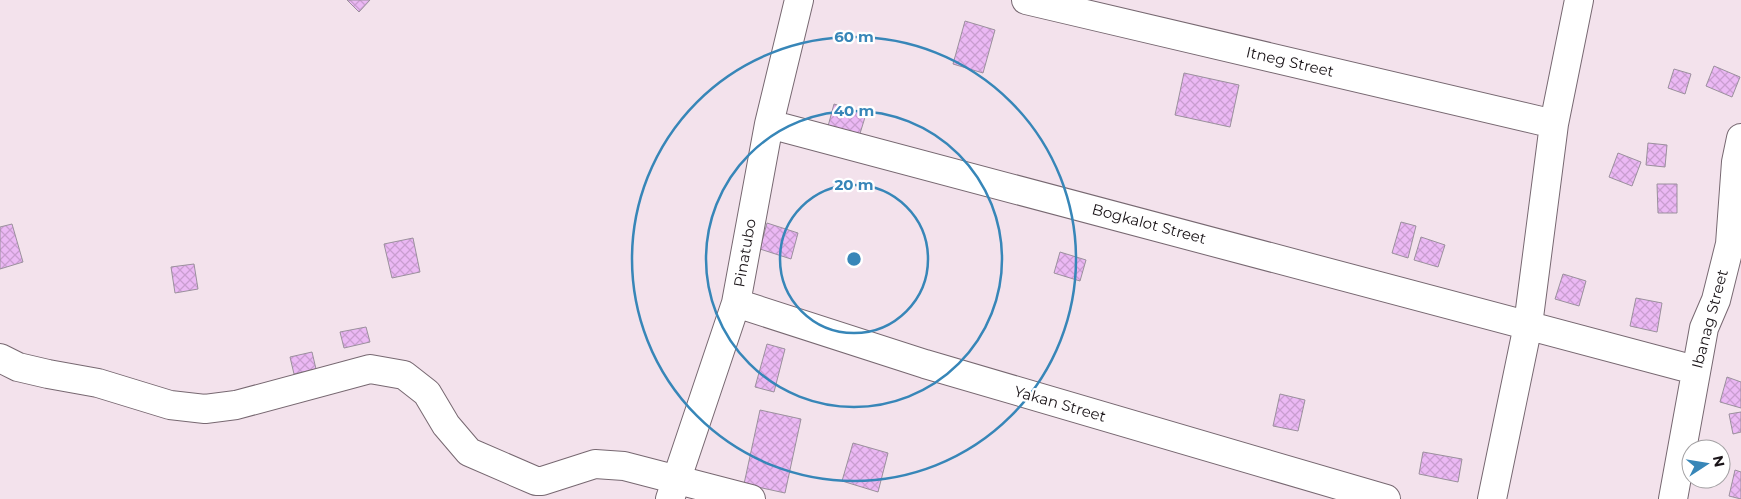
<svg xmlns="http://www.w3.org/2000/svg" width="1741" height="499" font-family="Montserrat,sans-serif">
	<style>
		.building { fill: url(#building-cross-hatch); stroke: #9b909d }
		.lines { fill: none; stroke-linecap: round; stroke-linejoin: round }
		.minor-casing { stroke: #776871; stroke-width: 30 }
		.minor { stroke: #fff; stroke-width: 28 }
		.ring { fill: none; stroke: #3786b8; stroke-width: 2.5 }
		.labels { text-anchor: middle; stroke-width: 4.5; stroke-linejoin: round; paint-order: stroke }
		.street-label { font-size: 15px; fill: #1a1418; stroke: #fff }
		.centre { fill: #3786b8; stroke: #fff; stroke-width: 2.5 }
		.ring-label { font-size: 15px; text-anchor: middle; font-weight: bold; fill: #3786b8; stroke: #fff; stroke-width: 4.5; stroke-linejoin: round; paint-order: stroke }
	</style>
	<defs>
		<pattern id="building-cross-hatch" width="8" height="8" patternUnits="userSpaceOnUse" patternTransform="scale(1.25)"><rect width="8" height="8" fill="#ebb8f4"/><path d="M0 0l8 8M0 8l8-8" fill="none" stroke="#c99dd0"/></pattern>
	</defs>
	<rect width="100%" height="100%" fill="#f3e2ec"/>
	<path class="building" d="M347,0H370L359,12Z
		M965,21L995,30L983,73L953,64Z
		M1714,66L1740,77L1732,97L1706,86Z
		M1674,69L1691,74L1685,94L1668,88Z
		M1184,73L1239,85L1230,127L1175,115Z
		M834,104L866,114L858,140L827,130Z
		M1648,143L1667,145L1665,167L1646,165Z
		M1618,153L1641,162L1632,186L1609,177Z
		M1657,184H1677V213H1658Z
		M1401,222L1416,226L1408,258L1392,253Z
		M767,223L798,233L791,259L760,249Z
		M12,224L23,262L0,269V227Z
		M1421,237L1445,245L1438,267L1414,260Z
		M413,238L420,272L392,278L384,244Z
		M1060,252L1086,260L1080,281L1054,273Z
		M194,264L198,289L175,293L171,267Z
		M1563,274L1586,281L1579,306L1555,299Z
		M1636,298L1662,303L1657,332L1630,326Z
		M366,327L370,342L344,348L340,332Z
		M767,344L785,349L774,392L755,387Z
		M312,352L316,369L294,374L290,357Z
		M1727,377L1741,382V408L1720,402Z
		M1280,394L1305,400L1298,431L1273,426Z
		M760,410L801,419L785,493L744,484Z
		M1741,412V432L1733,434L1729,414Z
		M853,443L888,453L878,492L842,481Z
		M1423,452L1462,459L1458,482L1419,474Z
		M1735,470L1741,472V499L1729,496Z"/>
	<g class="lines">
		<g class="minor-casing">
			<path id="minor" d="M1026,0L1554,124
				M769,124L1695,370
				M736,303L925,364L1386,499
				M0,358L18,367L48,374L98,383L170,405L205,409L236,405L370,369L404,375L427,393L446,425L469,452L536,481H542L595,464L624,466L751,499
				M670,499L736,303L769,124L799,0
				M1492,499L1528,325L1554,124L1579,0
				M1673,499L1704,328L1716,300L1730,244L1736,162L1741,138"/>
		</g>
		<use href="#minor" class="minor"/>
	</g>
	<g class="ring">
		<circle cx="854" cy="259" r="74"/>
		<circle cx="854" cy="259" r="148"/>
		<circle cx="854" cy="259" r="222"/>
	</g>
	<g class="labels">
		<g class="street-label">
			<text transform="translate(1290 62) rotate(13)" y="5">Itneg Street</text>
			<text transform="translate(1149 224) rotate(15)" y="5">Bogkalot Street</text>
			<text transform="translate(745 253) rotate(-80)" y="5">Pinatubo</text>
			<text transform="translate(1710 319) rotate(-75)" y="5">Ibanag Street</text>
			<text transform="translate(1060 404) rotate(16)" y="5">Yakan Street</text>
		</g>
	</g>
	<circle cx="854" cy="259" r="8" class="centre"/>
	<g class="ring-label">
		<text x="854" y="42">60 m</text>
		<text x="854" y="116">40 m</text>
		<text x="854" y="190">20 m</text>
	</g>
	<g transform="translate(1706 464) rotate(78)"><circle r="24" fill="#ffffff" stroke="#a3a1a3"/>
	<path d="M0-4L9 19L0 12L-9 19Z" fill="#3786b8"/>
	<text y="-8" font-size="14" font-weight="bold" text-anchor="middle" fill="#1a1418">N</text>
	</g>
</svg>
